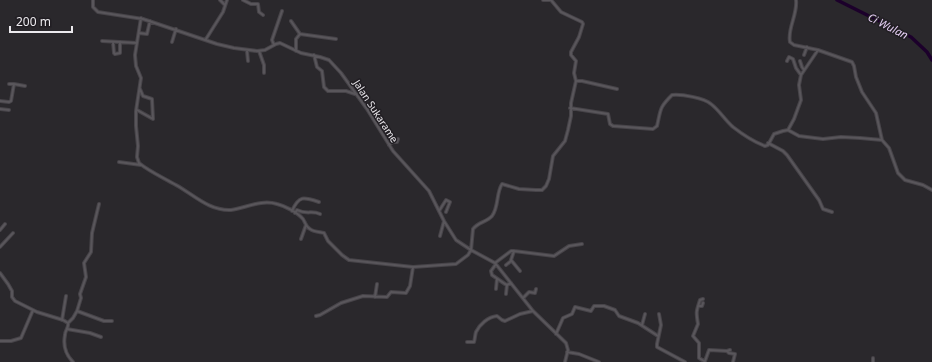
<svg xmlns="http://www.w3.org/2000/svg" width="932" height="362" font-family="'Noto Sans',sans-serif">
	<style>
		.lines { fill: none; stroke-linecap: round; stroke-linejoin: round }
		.river { stroke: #1c002b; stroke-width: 3.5 }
		.minor-casing { stroke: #474449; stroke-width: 4 }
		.minor { stroke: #59565b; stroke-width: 2 }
		.labels { text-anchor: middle; stroke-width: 3; stroke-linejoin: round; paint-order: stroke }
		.street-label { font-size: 10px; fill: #eceaee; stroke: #211e23 }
		.water-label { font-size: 11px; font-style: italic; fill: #e4cef3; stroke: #211e23 }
	</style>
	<rect width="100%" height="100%" fill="#2a282c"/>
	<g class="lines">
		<path class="river" d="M837,0L911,37L927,52L932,60"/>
		<g class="minor-casing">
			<path id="minor" d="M93,0V7L98,12L143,19L217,44L234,48L257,51L265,50L276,44L280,43L301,53L320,57L329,60L341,73L367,109L393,151L429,191L444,221L456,240L471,250L495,263L533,311L566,343L568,350L565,362
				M220,0L225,5
				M243,0L251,4H258L259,12L263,15
				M543,0H551
				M796,0C798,14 787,29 790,42L794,45L818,50L852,62L854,66L856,77L862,92L876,113L882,140L889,148L898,173L905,180L923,185L932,190
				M141,18L135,55L136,66L141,78L136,111V126L138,146L137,157L139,163C150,172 164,178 176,185C194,195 209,211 231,210C246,208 261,199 277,204C285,206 297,212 303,219C305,222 306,227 310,229C314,232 320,232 324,233L328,241L342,255L349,260L413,267L456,264L468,255L471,250L473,229C478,222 487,222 492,216C499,207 496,193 502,184L519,189L536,190H542L546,186L549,179L553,156L565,141L568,130L571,116V103L576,81L574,73L576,61L571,55V52L579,37L583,24L582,22L561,12L551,0
				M291,21L300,34
				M139,33L147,34L150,21
				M206,39L223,12L227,0
				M102,41L137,43
				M113,42L114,53L115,54L120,53V42
				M172,42L176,29
				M274,45L272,40L282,11
				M247,51L248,61
				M259,51L264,65V73
				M296,51V39L300,34L336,39
				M314,55L317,67L322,71L324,87L328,91H346L355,94
				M804,55L807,47
				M787,61L789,57L793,59L796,68L801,75
				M800,61L802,67L804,70
				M576,81H582L617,89
				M9,84H14
				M0,101L9,102L11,101L14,84L25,86
				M570,108L608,114L610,124L613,126L653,129L657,126C661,109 659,108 672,95C682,94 704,98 711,104C719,110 725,120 733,127C742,134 754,142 765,146L768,145L774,134L783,131L788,130L799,136L823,139L841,137L860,138L882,140
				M0,109L9,110
				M137,110L153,119L152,99L143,96L140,89
				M788,130L794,119L801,100L799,85L801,75L818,50
				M768,143L783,151L787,155L819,200L823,209L832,212
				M389,145L393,142H397L398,139
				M119,162L141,165
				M292,211C299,195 304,197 319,202
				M439,211L446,200L450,202L446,212
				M295,213L297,210C307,215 312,210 320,214
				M0,230L5,224
				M440,236L444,221
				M301,239L306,225
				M0,247L13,233
				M514,251L511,260L520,271
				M495,263L511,251H514L554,256L569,246L582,244
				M496,264L491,271L492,275L505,284L507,285L511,283
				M506,265L511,261
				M0,273L8,284L12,291V297L15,301L37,312L63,320L68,323C69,328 65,330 65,335C63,345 66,355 73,362
				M496,289L497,279
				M506,294L507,285
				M375,297L377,284
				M523,298L529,292L535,293L536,289
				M703,299L700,300C696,312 696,312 698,324L693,336L699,343V358L704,361
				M698,306H702L703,303
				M77,311L81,298L80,294L86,277L84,263L91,252L92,233L99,204
				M659,314L661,325L657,344V347L685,362
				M316,316L320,315L341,303L363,296L387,297L391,292L406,293L410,286L413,267
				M62,320L66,296
				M68,323L73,318L77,311L104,321H112
				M642,325L645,314
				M67,329L90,333L101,337
				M556,334L563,318L572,314L575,307L591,311L594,306H604L615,310L619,316L638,323L658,336
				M0,341H11L21,338L33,310
				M467,342H474C475,339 475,335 476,332C480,324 488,317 497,316L502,320L505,321L520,314L533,311
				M727,351L729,353L735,354L733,362
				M567,352L579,354L599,362
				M873,358V362
				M705,361L709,350L727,351L730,350"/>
		</g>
		<use href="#minor" class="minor"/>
	</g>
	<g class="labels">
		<g class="street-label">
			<text transform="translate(376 111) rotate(57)" y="4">Jalan Sukarame</text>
		</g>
		<g class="water-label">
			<text transform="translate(888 26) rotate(27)" y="4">Ci Wulan</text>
		</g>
	</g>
	<path d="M10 26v6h62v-6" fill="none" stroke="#eceaee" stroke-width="2"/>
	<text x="16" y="26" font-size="12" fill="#eceaee" stroke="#211e23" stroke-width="3" paint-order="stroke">200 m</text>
</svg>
